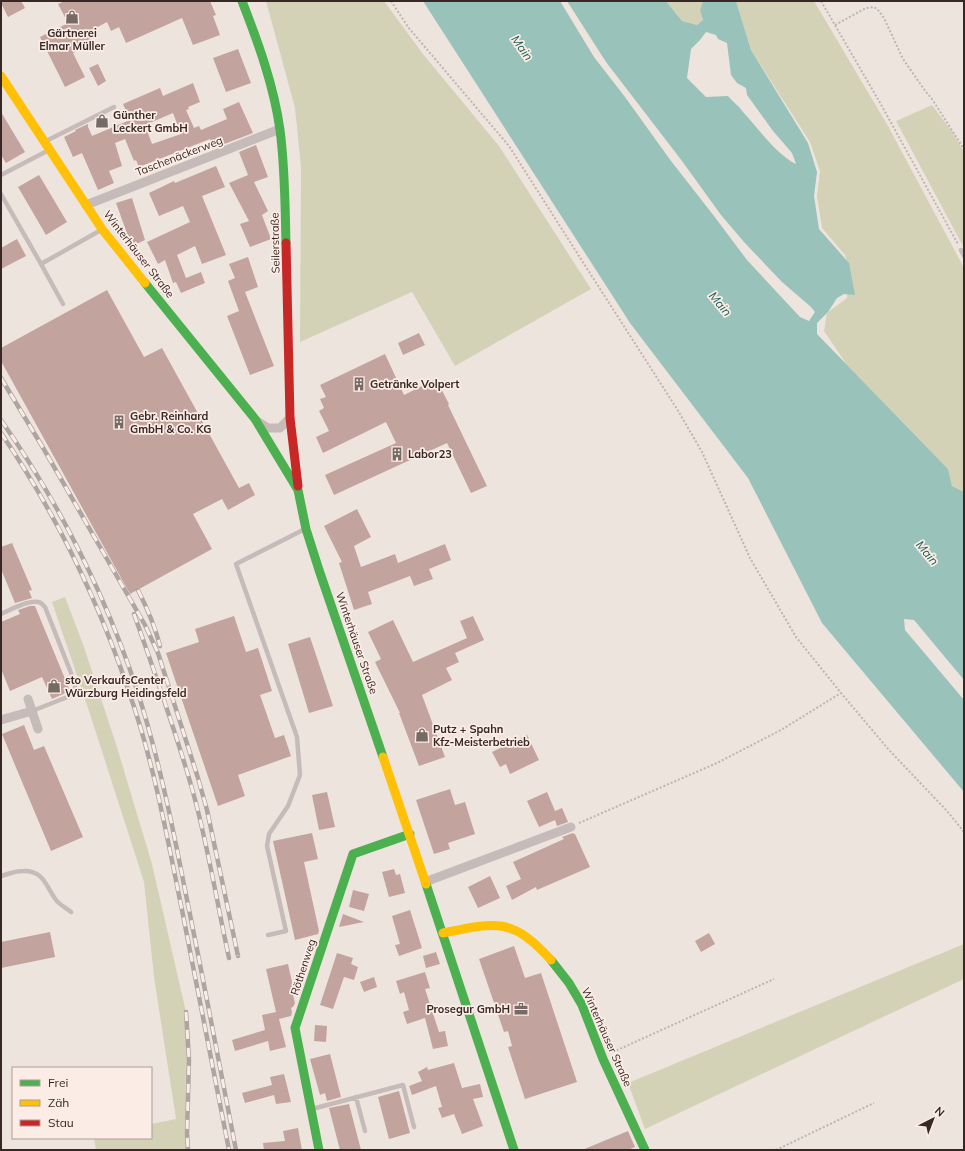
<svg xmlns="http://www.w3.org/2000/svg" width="965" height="1151" font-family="Mulish,sans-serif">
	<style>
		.green { fill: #d3d2b7 }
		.water { fill: #99c2ba; fill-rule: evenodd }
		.building { fill: #c3a39e; fill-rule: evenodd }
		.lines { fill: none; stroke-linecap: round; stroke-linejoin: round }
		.path { stroke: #bfb4b0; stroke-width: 2; stroke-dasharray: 2 2; stroke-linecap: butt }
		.lane { stroke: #c6bbb8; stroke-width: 4.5 }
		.street { stroke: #c6bbb8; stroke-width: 9 }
		.fast { stroke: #4caf50; stroke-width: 9 }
		.slow { stroke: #ffc107; stroke-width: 9 }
		.jam { stroke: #c62828; stroke-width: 9 }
		.rail-casing { stroke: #aea5a2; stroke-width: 4.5 }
		.rail { stroke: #fbede5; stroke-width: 3; stroke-dasharray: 9; stroke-linecap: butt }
		.labels { text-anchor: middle; stroke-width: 3.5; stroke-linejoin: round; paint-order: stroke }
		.poi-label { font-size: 11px; font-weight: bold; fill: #372826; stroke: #fbede5; text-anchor: start }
		.street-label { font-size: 11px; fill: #372826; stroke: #fbede5 }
		.water-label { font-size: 12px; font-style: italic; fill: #175c54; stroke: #fbede5 }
	</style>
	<rect width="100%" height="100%" fill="#eee4de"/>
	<path class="green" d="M266,1H384L423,54L499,146L591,289L455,366L412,292L300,342L301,168L295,108Z
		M666,1H703L700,10L703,20L697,25L682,21Z
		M736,1H814L888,126L963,266L964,268V492L952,486L948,469L847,365L824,331L827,313L847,298L849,271L845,255L822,228L817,196L820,171L810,142L751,50Z
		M932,105L953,133L964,152V248L896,121Z
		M65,597L84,647L116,744L152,864L186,1012L189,1060L187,1133L188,1150H96L94,1138H151V1124L176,1119L154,977L144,882L88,708L52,602Z
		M964,944V979L645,1129L628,1083Z"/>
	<path class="water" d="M423,1H560L594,57L625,97L671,161L714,216L747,260L800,317L809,321L815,312L811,307L782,282L744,242L721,215L682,161L606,62L567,1H666L682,21L697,25L703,20L700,10L703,1H736L751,50L808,143L817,172L814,196L819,229L849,263L855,295L844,294L837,298L828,312L817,323V334L948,469L952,486L964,492V680L914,620L904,619L905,630L964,700V792L822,623L748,478L630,323ZM706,32L716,35L718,39L727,43L731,75L737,83L746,88L747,95L773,131L792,153L796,164C775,153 759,129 743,112C739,106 733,102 728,96L706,97L687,78L691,49L700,40Z"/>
	<path class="building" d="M1,1H21L25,8L8,17L1,3Z
		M65,1H210L216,15L213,16L220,35L193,45L182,18L126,43L119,27L111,31L107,22L88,32L93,42L73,53L85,77L65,87L40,37L68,23L58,4Z
		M238,49L251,83L226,92L213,58Z
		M98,64L106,81L98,86L89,68Z
		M193,83L200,102L188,107L189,109L186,110L194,128L199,126L201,130L227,119L223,109L239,102L253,133L214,148L210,139L139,167L136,160L134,161L125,139L115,143L122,166L109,171L114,183L98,190L82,153L73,157L64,137L76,131L75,130L88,124V127L92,136L130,120L123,104L160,88L163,96ZM173,113L181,134L152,144L145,125Z
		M1,112L25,152L6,163L1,155Z
		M256,145L268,177L254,182L268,211L262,215L271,239L250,247L240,224L249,221L229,183L248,175L239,152Z
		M216,166L225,187L202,196L226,255L202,264L195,246L177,255L186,278L201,272L205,283L181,293L176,282L173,283L165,260L158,264L147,242L190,222L183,206L159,216L149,193L174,181L175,183Z
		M39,175L67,222L46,235L18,187Z
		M132,198L145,240L130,247L123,239L128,236L116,203Z
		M17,239L26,256L1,269V248Z
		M248,257L258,287L245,292L274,366L250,375L227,316L239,311L228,281L235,278L229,264Z
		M107,290L144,357L162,348L239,488L249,483L255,495L228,510L222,499L193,514L212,549L130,594L1,361V348Z
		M419,333L425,345L403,355L398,343Z
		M385,354L404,395L436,379L449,404L448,405L487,486L471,493L447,443L334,495L325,475L396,443L386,422L323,453L316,437L329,431L319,411L324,408L320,399L326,397L320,385Z
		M357,509L371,537L354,546L361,567L395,554L398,563L445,544L451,560L429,569L433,579L414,586L410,576L368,592L372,604L354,610L339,563L342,562L324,526Z
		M12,543L32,590L29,591L32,598L15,603L1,569V547Z
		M30,606H35L70,691L52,699L42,677L10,691L1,669V622L20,614L18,610Z
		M234,616L246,652L258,648L272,691L260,695L275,738L284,735L291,756L238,775L245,796L218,806L166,653L199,642L195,629Z
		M473,616L484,640L455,653L459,662L446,668L452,680L422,695L445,757L419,766L399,713H400L375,662L381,659L368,632L393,620L413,662L467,638L460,621Z
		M310,637L333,706L309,713L288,644Z
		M24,725L34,750L44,746L83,837L51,851L2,734Z
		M527,735L539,760L510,774L506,764L500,767L492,752Z
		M450,789L455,805L465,802L475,834L448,843L450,849L434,854L416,800Z
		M327,792L335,827L319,830L312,795Z
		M547,792L555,811L562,808L568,822L557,826L555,820L539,827L527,801Z
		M312,833L318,859L304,862L319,931L318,934L295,940L273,841Z
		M573,833L574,834H575L590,867L537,890L536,887L512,900L506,886L521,879L513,862L564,839L562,837Z
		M394,869L396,875L400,874L405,893L389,897L382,872Z
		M490,876L500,898L478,908L468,887Z
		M353,890L369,894L364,911L349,907Z
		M410,910L422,948L399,956L395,945L400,944L392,916Z
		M343,914L364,922L339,927Z
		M50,932L55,957L1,968V942Z
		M709,933L715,944L701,952L695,941Z
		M514,946L525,978L541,973L577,1082L525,1099L508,1047L512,1046L508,1031L504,1032L479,959Z
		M436,952L440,964L426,968L423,956Z
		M337,953L353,958L351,964L358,967L354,980L344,977L333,1009L320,1005Z
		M288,964L294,991H292L295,1003L293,1007L291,1008L292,1012L291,1016L279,1019L286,1047L270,1051L268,1041L235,1051L232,1040L265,1030L262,1015L276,1012L266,969Z
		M425,972L430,988L425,989L439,1032L445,1031L448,1046L433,1049L425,1018L407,1024L403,1012L409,1010L404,992L400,994L396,981Z
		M374,977L377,987L364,992L360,982Z
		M315,1025L327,1026L326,1042L314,1041Z
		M330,1054L341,1097L327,1101L325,1093L320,1095L310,1059Z
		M454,1063L462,1088L480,1084L483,1097L473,1099L483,1126L462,1134L454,1114L442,1118L438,1108L442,1107L436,1086L412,1095L409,1086L422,1081L418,1072L427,1067L428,1070Z
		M284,1074L291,1102L276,1104L274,1095L245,1103L242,1093L272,1085L270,1077Z
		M399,1091L410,1133L389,1139L378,1097Z
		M349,1104L361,1150H340L329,1108Z
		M298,1128L302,1150H264L263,1143L285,1141L283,1131Z
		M628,1131L635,1147L628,1150H582Z"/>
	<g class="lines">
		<path class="path" d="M391,1L408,27L509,146L586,267L677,409L702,452L750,558L796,637L841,693L889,750L947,811L964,832
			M821,1L879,101L958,244
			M835,25L866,8L874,7L878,10L884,18L903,59L926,92L932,99L964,149
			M579,823L717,763L781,730L841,693
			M613,1052L774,979
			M776,1150L874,1103"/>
		<path class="lane" d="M46,141L114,107
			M1,175L49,150
			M1,194L41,264
			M961,250L964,256
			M63,304L41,264L101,230
			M1,614C10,610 28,600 38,602C41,602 43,605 45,607L75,683V692L70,696L32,711
			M1,876C8,874 15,871 23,871C44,870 46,887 56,900C60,905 66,908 71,912
			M268,935L286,931L267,846L269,834L288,806L300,775L297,737L236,564L305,529
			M356,1097L365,1131
			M312,1109L403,1085L414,1127"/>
		<path class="street" d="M86,205L280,129
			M257,421L268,428H280L290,418
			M28,699L38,729
			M1,720L32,711
			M425,882L571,827"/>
		<path class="fast" d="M242,1C258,42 274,86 280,130C285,167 285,205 286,243
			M145,283L255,419L298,490L306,529L319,570L383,757
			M426,884L514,1150
			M551,960L569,983L582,1005L603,1059L645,1150
			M319,1150L295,1028L353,854L410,834"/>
		<path class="slow" d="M1,76L102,229L145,283
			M383,757L426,884
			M443,933C496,922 512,917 551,960"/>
		<path class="jam" d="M286,243L290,418L298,486"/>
		<g class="rail-casing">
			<path id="rail" d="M1,378L42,446L145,625L158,653L198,778L207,810L238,956
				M1,420C59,503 105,594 137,690C158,755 172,823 185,890C203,977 219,1063 236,1150
				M1,433C56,514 98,599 129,692C154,763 167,837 182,910C198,990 213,1070 229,1150
				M138,590C147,608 155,626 160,646
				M134,614C155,673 176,732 193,792C208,846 217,903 229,958
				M186,1012L189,1060L187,1133L188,1150"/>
		</g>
		<use href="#rail" class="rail"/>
	</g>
	<defs>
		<g id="shop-bare" transform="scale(1.08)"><path d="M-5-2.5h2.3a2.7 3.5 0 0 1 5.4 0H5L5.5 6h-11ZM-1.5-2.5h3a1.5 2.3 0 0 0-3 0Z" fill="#776a66" stroke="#fbede5" stroke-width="2.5" paint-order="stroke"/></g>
		<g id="building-bare" transform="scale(1.08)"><path d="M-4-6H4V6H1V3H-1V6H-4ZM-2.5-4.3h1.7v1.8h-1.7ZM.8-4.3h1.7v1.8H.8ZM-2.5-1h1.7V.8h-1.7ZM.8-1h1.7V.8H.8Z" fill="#776a66" stroke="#fbede5" stroke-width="2.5" paint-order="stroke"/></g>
		<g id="office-bare" transform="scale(1.08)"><path d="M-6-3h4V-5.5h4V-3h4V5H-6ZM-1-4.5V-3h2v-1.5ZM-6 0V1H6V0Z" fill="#776a66" stroke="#fbede5" stroke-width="2.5" paint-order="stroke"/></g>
	</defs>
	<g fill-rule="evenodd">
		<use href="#shop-bare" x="72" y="17"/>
		<use href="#shop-bare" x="102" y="121"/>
		<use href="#building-bare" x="359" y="384"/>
		<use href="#building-bare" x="119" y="422"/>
		<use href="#building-bare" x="397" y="454"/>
		<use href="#shop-bare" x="54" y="686"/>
		<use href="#shop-bare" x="422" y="735"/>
		<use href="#office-bare" x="521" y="1009"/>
	</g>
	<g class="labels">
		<g class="poi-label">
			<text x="72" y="37" text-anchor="middle">Gärtnerei<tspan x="72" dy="13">Elmar Müller</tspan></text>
			<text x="113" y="119">Günther<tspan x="113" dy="13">Leckert GmbH</tspan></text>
			<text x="370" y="388">Getränke Volpert</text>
			<text x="130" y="420">Gebr. Reinhard<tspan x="130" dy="13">GmbH &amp; Co. KG</tspan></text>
			<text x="408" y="458">Labor23</text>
			<text x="65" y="684">sto VerkaufsCenter<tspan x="65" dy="13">Würzburg Heidingsfeld</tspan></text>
			<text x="433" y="733">Putz + Spahn<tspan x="433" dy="13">Kfz-Meisterbetrieb</tspan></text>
			<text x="510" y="1013" text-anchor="end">Prosegur GmbH</text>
		</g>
		<g class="street-label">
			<text transform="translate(179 156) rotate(-21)" y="4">Taschenäckerweg</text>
			<text transform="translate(275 243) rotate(-91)" y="4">Seilerstraße</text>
			<text transform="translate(139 254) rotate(52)" y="4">Winterhäuser Straße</text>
			<text transform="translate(357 643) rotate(71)" y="4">Winterhäuser Straße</text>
			<text transform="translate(303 967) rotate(-72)" y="4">Röthenweg</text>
			<text transform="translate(607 1037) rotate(66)" y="4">Winterhäuser Straße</text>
		</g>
		<g class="water-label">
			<text transform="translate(522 48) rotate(55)" y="4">Main</text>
			<text transform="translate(720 304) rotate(50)" y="4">Main</text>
			<text transform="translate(927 553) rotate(50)" y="4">Main</text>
		</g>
	</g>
	<rect width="965" height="1151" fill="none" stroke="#372826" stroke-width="4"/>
	<rect x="12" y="1067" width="140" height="72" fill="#fbede5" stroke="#ad9e99"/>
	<rect x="20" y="1080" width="20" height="6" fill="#4caf50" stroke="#ad9e99"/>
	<text x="48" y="1087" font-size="12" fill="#372826">Frei</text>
	<rect x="20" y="1100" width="20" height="6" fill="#ffc107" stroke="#ad9e99"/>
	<text x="48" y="1107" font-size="12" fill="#372826">Zäh</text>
	<rect x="20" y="1120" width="20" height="6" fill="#c62828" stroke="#ad9e99"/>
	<text x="48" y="1127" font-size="12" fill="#372826">Stau</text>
	<g transform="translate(933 1119) rotate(42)" stroke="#fbede5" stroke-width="3" paint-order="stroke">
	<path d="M0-3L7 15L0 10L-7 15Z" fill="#372826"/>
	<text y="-6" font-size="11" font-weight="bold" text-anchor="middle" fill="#372826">N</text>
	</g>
</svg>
